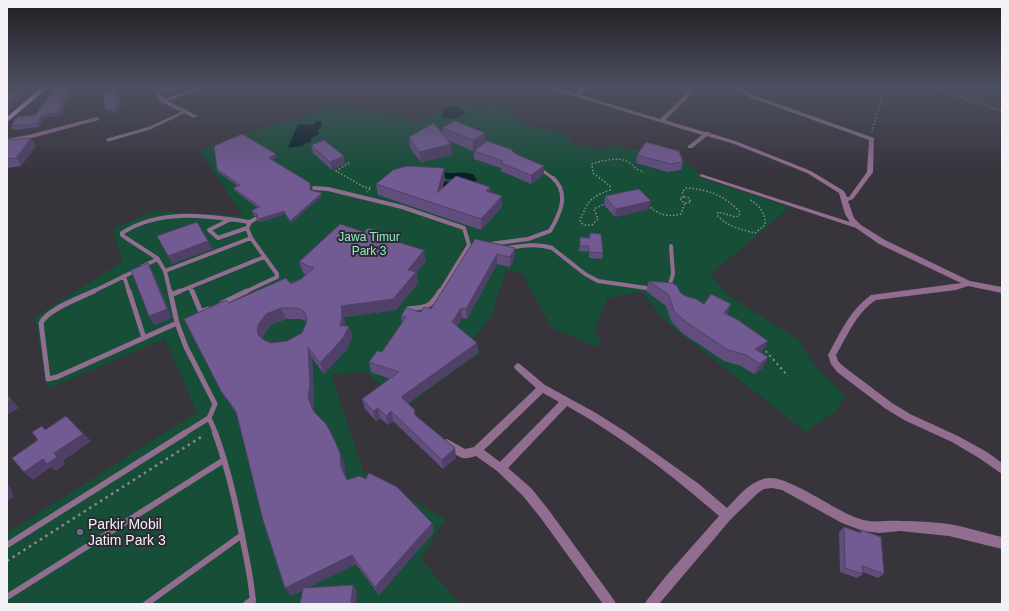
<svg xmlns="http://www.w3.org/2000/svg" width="1009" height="611" font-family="Helvetica,sans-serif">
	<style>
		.green { fill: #164e38 }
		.water { fill: #081f2a }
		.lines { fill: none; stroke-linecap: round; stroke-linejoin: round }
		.canal { fill: #081f2a; fill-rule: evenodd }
		.path-far2 { stroke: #8b8990; stroke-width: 1.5; stroke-dasharray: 1.5 2; stroke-linecap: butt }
		.path-far1 { stroke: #8b8990; stroke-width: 2; stroke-dasharray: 2 3.5; stroke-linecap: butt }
		.path { stroke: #8b8990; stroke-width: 2.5; stroke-dasharray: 2.5 4; stroke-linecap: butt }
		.service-far3 { stroke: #916d8f; stroke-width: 3 }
		.service-far2 { stroke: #916d8f; stroke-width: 4 }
		.service-far1 { stroke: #916d8f; stroke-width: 5 }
		.service { stroke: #916d8f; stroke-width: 6 }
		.minor { fill: #916d8f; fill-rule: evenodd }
		.primary { fill: #eba1e9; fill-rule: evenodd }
		.wall { fill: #624e7e; fill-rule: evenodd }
		.shaded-wall { fill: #504067 }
		.building { fill: #725b93; stroke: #504067; fill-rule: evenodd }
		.service-dot { fill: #5c6f8a; stroke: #2d2a32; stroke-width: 1.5 }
		.labels { text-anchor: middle; stroke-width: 4; stroke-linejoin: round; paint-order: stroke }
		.park-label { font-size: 12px; fill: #88f1c1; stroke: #2d2a32 }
		.near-poi-label { font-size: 14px; fill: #f3f1f6; stroke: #2d2a32; text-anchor: start }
	</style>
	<rect width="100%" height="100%" fill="#37343c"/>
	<path class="green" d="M450,102H457L477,108L492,104L505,107L513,116L526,125L568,135L573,144L591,147L602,151L612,144L636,150L641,147L678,156L707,180L790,207L710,275L729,296L798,339L815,366L845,396L837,410L806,432L667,323L642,292L607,298L594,332L602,340L596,347L551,327L522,273L506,270L491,317L472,341L482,352L406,406L366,372L331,374L364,473L445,519L421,559L460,604H7V533L197,412L165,339L47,389L35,317L122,262L113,229L154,211L243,216L199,150L300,116L312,114L321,108L339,106L407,117L415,125Z"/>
	<path class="water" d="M449,106L459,107L466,114L454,119L442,118L443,111Z
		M316,121H321L322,126L318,130L319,134L311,138V142L304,144L303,146L288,148L297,126L300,124L313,125Z"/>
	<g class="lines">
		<path class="canal" d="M430,171C437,172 444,173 450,173C459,173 464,172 473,174L477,180L465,188L444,187L439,184L441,182H463L467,179L459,177L451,179L427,176L425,174Z"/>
		<path class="path-far2" d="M930,87L1002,111
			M872,132L882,97L887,87
			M349,163L336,171L364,187L371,188L367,192
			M684,197L682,192L686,188C708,189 725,196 740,212L739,216L736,217L718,212L717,215C726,226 742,230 755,233L765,225C766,213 759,205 749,199
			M684,197L689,198L691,202L685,203L681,201L680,198Z
			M606,203L594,209L598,219L592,225H585L581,223L580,220C589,200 589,198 610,190V186L593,173L592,164C600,161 620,156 628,162C636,167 632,168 644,172
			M648,205C657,214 668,218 681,214L685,203"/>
		<path class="path-far1" d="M762,347L788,376"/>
		<path class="path" d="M7,561L201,437"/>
		<path class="service-far3" d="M108,140L150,128L186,111
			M539,168L554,179"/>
		<path class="service-far2" d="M314,188L328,189L402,207L464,228L469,245L440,292
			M229,220L209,230L218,238L247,228
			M490,244L528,239L550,231C560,214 570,194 553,178
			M506,248C522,246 537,243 552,248L585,274L598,281L653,289
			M143,266L158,259
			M165,271L157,258L126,238L122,235V233C160,208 207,216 250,222
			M124,276L129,292
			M190,287L192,292
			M669,287L673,274L671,246
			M92,292L137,270
			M170,292L165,271L251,238L247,228L250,222L255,219
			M178,292L264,257
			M245,292L277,277V274L251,238"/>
		<path class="service-far1" d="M94,291C80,298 48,309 41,323L48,379L57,377L177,323
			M129,291L144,338
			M170,291L177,323L186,347L215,404L209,418L183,434
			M192,291L200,310L202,311L208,309
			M171,295L180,291
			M222,303L247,291
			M408,309C427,307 430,308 440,291
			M209,418L216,434"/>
		<path class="service" d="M215,433C229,470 237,508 244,546C248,565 252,584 253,604
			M7,545L185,433
			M7,597L224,460
			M146,604L242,535
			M246,604L253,599"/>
		<path class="minor" d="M152,87H157L159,93L165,99L198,87H206L168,101L196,115L197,116L194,118L161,102Z
			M544,87H553L575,94L583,87H589L580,95L660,119L682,98L688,87H693L686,100L665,120L705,132H709L710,133L738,142L811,171L844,191L847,197H849L867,172L869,140L749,97L732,87H738L753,95L874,138L873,172L853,199L848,201L854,218L861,225L885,240L970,281L1002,287V293L968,286L956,290L876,300C856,313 848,335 836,355L838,361L843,366L892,403L910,414L958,436L987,452L1002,463V474L979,458L952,442L904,420L886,409L837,372L831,364L828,355C840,333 850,310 871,295L961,283L879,244L856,228L699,176L702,174L704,175L850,222L845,214L839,193L807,173L734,144L707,136L692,148H688V146L702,135Z
			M97,117L99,118V120L28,139L7,143V139L28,135Z
			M518,363L521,365L545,385L596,413L626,432L699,484L727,508C739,496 752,478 771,478C790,478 831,507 850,515C871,525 880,520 901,521C916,521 934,522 949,524C967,527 985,533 1002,537V549L949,536L900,531L880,533L863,531L842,523L782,490L772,488L764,489L758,493L731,519L659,604H645L647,600L666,576L719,516C672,475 622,437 567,406L508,468L531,488L548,509L614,600L616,604H603L540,517L523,496L497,471L476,456C472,457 467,459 463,458C458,457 444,447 442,443L444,440L447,439L465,449L474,447L536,388L515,369L514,367L515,365ZM543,393L559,402L500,462L484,450Z"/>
		<path class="primary" d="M42,87H49L7,122V117Z"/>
	</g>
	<path class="wall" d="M57,87H77V88L66,103L61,116L44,118L39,127L13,130L11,126L35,115Z
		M442,128L485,133V142L513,152L544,174L531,184L501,171V168L474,159V151L480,146L473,151L447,140L452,155L421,162L410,148L409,137L442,134Z
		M31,138L36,146L21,166L7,168V140Z
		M311,145L345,164L332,170L313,153Z
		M637,155L683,162L681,170L668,172L636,163Z
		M277,157L272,160L311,186V190L322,196L291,223L285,214L261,222L258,221L257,217L254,216L252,210L258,208L235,191L233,188L238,186L218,172L217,169Z
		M445,178L442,188L490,187V192L502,207L481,230L378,195L376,184Z
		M605,196L649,209L615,217L604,205Z
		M364,232L398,237V242L426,261L416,273L418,283L396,310L344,317L345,326H349L352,337L347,349L324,374L312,358L314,395L313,409L344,463L345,475L347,480L432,523L434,532L379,595L356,564L307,588L353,585L357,593L302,591L291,596L236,413L221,391L229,303L301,279L306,275L303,273L299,262ZM286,319H301L307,322L302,333L287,341L271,343L264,340L263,339V336L271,325Z
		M590,233L603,253L602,259L589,258V252L579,251L580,237L589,238Z
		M475,239L515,248L514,259L510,267L497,264L467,319L462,318L457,326L478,353L408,403L416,417L456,458L443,469L393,421L388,425L380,418L376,421L365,409L362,399L390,379L371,372L369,362L382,352L402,323L401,316L421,312L431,309Z
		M649,281L680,292L685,296L704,304L727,314L762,352H761L763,368L754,374L741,366L724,361L682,333L671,321L666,306L646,291Z
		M844,527L859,532L861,530L884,574L878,578L863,572V574L857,578L840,572L839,532Z"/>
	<path class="shaded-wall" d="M73,87H77V88L66,103L61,116L44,118L39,127L36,124L42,115L64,99Z
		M182,88L183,90L163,95L162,93Z
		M116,91L118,94L122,106L117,107L119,112L108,114L106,110L115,103Z
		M20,92L22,96L10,109L7,112V105Z
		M485,133V143L473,151V140Z
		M31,138L36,146L21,166L16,158Z
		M451,144L452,155L421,162L419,152Z
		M276,154L277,157L270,161L269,158Z
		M344,156L345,164L332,170L330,162Z
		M544,166V174L531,184V175Z
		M444,168L445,178L438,204L437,193Z
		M490,187L491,197L486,191Z
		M322,193V196L291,223L290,221Z
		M502,196V207L481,230V219Z
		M651,201L649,209L615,217L616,209Z
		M284,211L285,214L261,222L259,219Z
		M398,237L400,248L394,241Z
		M208,241L213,249L172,264L168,256Z
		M515,248L514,259L510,267V257Z
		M424,250L426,261L416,273L418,283L396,310L344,317L345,327L349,326L352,337L347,349L324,374L320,363L340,326L341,306L408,270Z
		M497,254V264L467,319L466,309Z
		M148,263L153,272L172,318L154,325L149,316Z
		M731,304L727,315L724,313Z
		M281,308L286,319L271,325L263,336L262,342L257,331L258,325L266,314Z
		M461,308L462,318L453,333L452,322Z
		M768,341L762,352L751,358L755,349Z
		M477,343L478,353L403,407L401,397Z
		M308,347L312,358L314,395L313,409L308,398Z
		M768,357L763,368L754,374L760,364Z
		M7,394L19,408L7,415Z
		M378,408L380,418L376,421L373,411Z
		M391,411L393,421L388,425L386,416Z
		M66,416L91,441L63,461L65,464L56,471L51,467L33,480L24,472L43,459L54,453Z
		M334,439L344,463L345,477L341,467Z
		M455,448L456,458L443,469L442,460Z
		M7,484L9,485L14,497L7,501Z
		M432,523L434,532L379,595L375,587Z
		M352,555L356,564L291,596L285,588Z
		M353,585L357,593L356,604H351Z"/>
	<path class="building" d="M57,87H73L64,99L59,112L42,115L36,124L11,126L17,117L35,115Z
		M159,87H181L182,88L162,93Z
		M7,90L8,92H20L7,105Z
		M116,91L120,102L115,103L117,108L106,110L103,99V93Z
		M455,121L485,133L473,140L442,128Z
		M434,123L451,144L419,152L409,137Z
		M242,134L276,154L269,158L310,183V190L322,193L290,221L284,211L259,219L257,218V214L253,213L252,210L260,207L233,188L240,185L217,169L214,146Z
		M31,138L16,158L7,159V140Z
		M324,140L344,156L330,162L311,145Z
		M487,141L513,150L512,151L516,154L544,166L531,175L501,163L503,161L474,151Z
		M646,142L679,151L683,162L670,164L637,155Z
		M407,166L444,168L437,193L456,176L490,187L486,191L502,196L481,219L376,184L393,170Z
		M639,189L651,201L616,209L605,196Z
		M197,222L208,241L168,256L157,236Z
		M340,224L364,232L368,228L398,237L394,241L424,250L408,270L416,272L393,299L341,306L342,316L340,326H349L343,338L320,363L308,347L310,385L308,398L314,412L326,424L334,439L340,453L341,467L347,480L359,476L366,479L369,473L397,487L432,523L375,587L352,555L285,588L263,520L236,411L221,391L184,319L226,300L229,303L286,278L291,284L301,279L314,268L299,262ZM281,308H297L303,311L306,315L307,321L302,333L287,341L271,343L264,340L259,336L257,331L258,325L266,314Z
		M590,233L601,234L603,253L589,252V246H580V237L590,238Z
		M475,239L515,248L510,257L497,254L466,309L461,308L452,322L477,343L401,397L415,410L414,413L416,416L455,448L442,460L391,411L386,416L378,408L373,411L362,399L399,372L369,362L377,351L382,352L406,317L401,316L406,308L421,312L424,307L431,309Z
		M148,263L167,309L149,316L131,270Z
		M649,281L672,283L677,286L680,292L685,296L696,299L704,304L711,294L731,304L724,313L738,320L768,341L755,349L768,357L760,364L746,355L728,350L686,322L674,311L669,295Z
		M7,396L10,400L7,402Z
		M66,416L83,434L54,453L57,457L47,464L43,459L24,472L12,458L38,440L32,432L42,426L45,430Z
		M844,527L861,533V530L881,537L884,574L862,566L863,574L845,568Z
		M353,585L351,604H300L303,588Z"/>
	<linearGradient id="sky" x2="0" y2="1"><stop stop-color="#1e1d21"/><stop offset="0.5" stop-color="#4d5061"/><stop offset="1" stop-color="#4d5061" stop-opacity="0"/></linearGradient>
	<rect width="1009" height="173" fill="url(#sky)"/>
	<circle class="service-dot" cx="80" cy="532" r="4"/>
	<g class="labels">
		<g class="park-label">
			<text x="369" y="241">Jawa Timur<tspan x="369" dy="14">Park 3</tspan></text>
		</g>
		<g class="near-poi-label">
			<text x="88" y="529">Parkir Mobil<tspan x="88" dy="16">Jatim Park 3</tspan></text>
		</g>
	</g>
	<rect width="1009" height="611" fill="none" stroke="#f3f1f6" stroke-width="16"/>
</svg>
